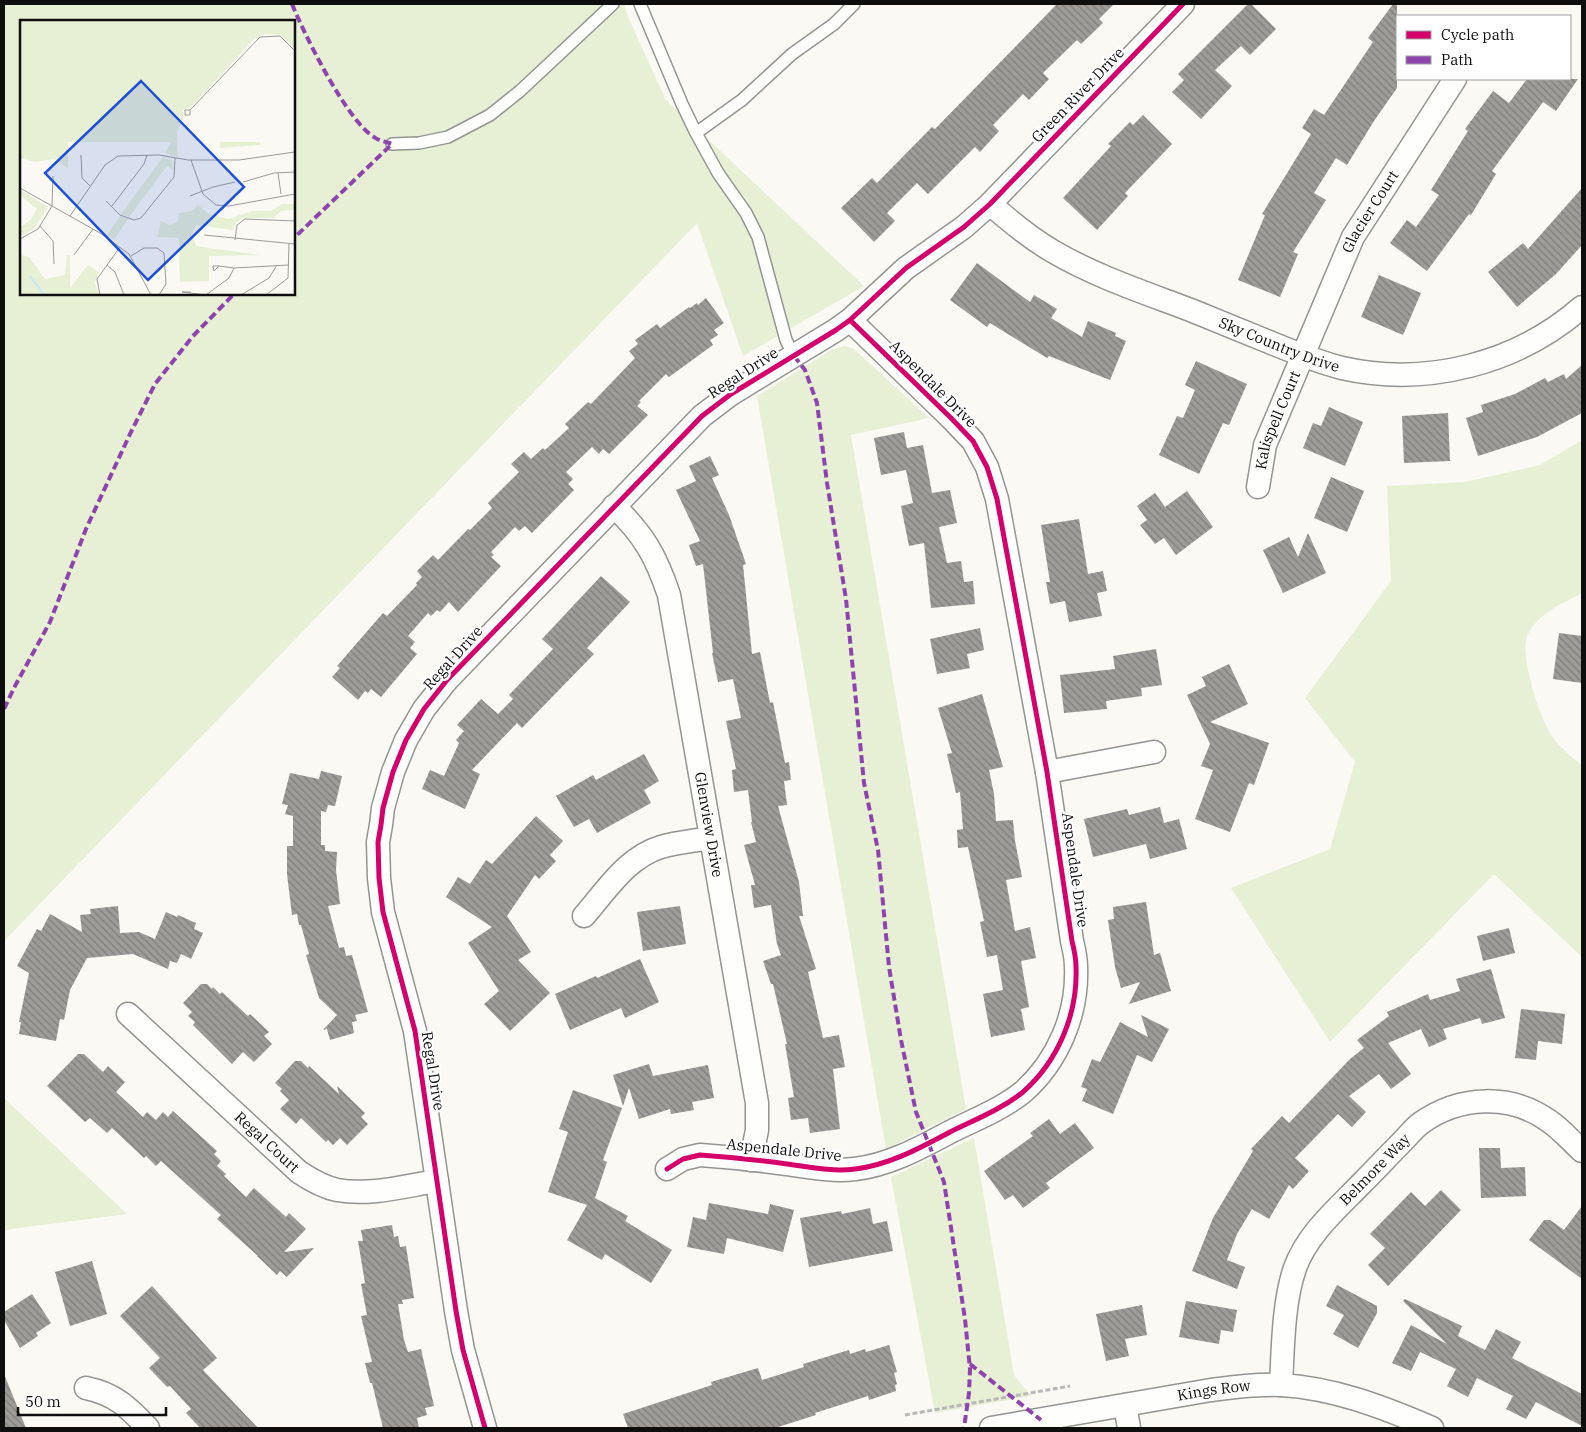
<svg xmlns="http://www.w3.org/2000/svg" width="1586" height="1432" font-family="'IBM Plex Serif',serif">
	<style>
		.grass { fill: #e7efd5; fill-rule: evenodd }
		.building { fill: url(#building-back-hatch) }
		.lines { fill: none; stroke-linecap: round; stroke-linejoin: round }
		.lane-casing { stroke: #949492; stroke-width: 14 }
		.street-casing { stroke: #949492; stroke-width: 25 }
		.path { stroke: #b8b8b7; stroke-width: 3; stroke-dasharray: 5 2.5; stroke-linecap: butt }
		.lane { stroke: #fefefd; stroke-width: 11 }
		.street { stroke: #fefefd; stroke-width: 22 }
		.quiet { stroke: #8e44ad; stroke-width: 4; stroke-dasharray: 8 4; stroke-linecap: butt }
		.cycleway-casing { stroke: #fff; stroke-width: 8 }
		.cycleway { stroke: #d6006c; stroke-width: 5 }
		.labels { text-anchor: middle; stroke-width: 5; stroke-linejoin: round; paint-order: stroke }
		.street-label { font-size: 15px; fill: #0e0e0e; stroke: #fff }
		.inset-river { fill: none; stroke: #cceaf3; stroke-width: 2.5 }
		.inset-road { fill: none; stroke: #9c9b98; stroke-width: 1 }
		.view { fill: #1d4ed8; fill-opacity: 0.15; stroke: #1d4ed8; stroke-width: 2.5 }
		.inset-edge { fill: none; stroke: #0e0e0e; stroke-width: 2.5 }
	</style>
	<defs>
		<pattern id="building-back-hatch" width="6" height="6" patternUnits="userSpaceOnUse" patternTransform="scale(1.25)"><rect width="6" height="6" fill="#9e9c99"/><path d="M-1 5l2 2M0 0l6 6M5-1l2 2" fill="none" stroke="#7f7e7b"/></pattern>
	</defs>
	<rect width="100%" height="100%" fill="#faf9f4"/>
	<path class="grass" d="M4,4H624L628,17L666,100L864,286L743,356L697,223L4,941ZM21,21H294V294H21Z
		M845,346L854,349L929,418L851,435L966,1109L886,1149L757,396L833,349Z
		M1582,440V593C1563,603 1539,613 1528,634C1518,651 1539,716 1550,733C1558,746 1570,756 1582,765V957L1494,874L1330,1042L1231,888L1330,849L1355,762L1305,698L1391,581L1387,486L1465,482L1540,465Z
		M4,1098L127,1214L11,1229L4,1231Z
		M974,1138L1014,1375L1031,1396L935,1413L891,1177Z"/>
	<path class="building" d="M1057,4H1114L1099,19L1103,23L1081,44L1077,40L1043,73L1049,79L1029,100L1023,94L993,125L999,131L980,152L975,147L928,194L917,183L887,213L895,221L874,242L841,208L872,178L877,183L932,127L935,129Z
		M1248,4H1251L1276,29L1250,55L1241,46L1215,70L1232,86L1201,119L1172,92L1184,80L1178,74Z
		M1393,4H1397V88L1374,121L1347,165L1336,158L1314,193L1326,200L1293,252L1298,254L1280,297L1238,280L1265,215L1262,214L1311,134L1302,128L1314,109L1324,115L1373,42L1368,38Z
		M1527,79H1578L1556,111L1543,102L1492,171L1496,174L1471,215L1469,214L1427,271L1390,243L1407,220L1416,227L1439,195L1431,190L1468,131L1465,129L1493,91L1509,103Z
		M1143,115L1172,144L1125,193L1128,196L1097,230L1063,198L1111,146L1108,144L1130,122L1133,125Z
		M1582,188V245L1556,274L1517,307L1488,272L1523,243L1528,249Z
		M977,263L1030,302L1034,295L1057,309L1051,318L1082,337L1088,321L1116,333L1115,336L1126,341L1110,380L1049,356L1047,358L990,323L987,327L950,300Z
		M1379,275L1421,293L1403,335L1361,317Z
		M706,298L724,323L714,330L718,335L710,340L713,345L669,377L666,374L639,401L641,402L637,406L648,415L609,454L603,449L599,454L592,447L566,472L573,479L568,484L574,490L532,533L525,526L519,531L515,527L491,552L494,555L491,557L501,566L458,612L449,602L440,612L437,610L431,616L428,613L408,636L415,642L410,648L417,654L381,697L371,689L368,693L365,691L358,700L332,677L340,668L337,666L383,613L387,616L417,585L416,583L422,577L417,571L433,555L438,560L468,529L470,530L492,508L488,503L519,472L511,464L524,452L531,459L543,448L545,450L569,428L565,424L588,402L591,404L635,358L629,351L638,344L635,340L657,324L660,328L689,307L690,308L697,303L698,305Z
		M1196,361L1247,384L1229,425L1223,423L1199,474L1159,455L1177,416L1183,418L1195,390L1185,385Z
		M1582,365V413L1537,437L1478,456L1466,418L1483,412L1481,405L1515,394L1545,378L1548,382L1564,374L1566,379Z
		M1329,407L1363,422L1345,466L1303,448L1313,423L1321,426Z
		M1448,413L1450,461L1404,463L1402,416Z
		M904,432L907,448L923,445L932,493L950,490L957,523L939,527L947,563L961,561L964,582L973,581L975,604L931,608L924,543L909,546L901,506L913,503L906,470L881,475L874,438Z
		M710,456L719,475L712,478L729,515L746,564L743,565L752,654L760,652L770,703L773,702L785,763L789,762L791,780L784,781L787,805L778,806L799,882L803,916H799L816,969L808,972L823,1038L839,1035L845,1067L833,1069L840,1129L810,1133L808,1118L791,1120L788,1098L794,1097L785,1044H787L773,984H771L763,961L781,955L777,944L771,905L754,908L751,885H755L744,845L756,842L751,822H752L748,790L734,792L732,770L736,769L726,721L741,718L733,679L718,682L712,653H713L703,564L696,566L689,545L700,541L676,490L696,481L689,466Z
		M1331,477L1364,491L1347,532L1314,518Z
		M1187,491L1213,527L1176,555L1164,538L1155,544L1140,525L1147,520L1137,506L1155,493L1165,507Z
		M1079,519L1088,574L1103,571L1107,591L1097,593L1102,616L1069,622L1065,601L1050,604L1046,582H1050L1041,525Z
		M1308,533L1326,573L1283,593L1263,550L1289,537L1298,557Z
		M601,576L630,602L587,648L594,654L522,728L517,723L472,770L480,774L465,809L422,789L430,770L444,776L459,743L456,740L464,731L457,725L481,699L498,714L513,699L509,695L553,649L542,639Z
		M980,628L984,650L967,654L970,668L937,674L930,639Z
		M1559,633L1582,636V683L1553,679Z
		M1156,649L1162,685L1141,688L1142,696L1106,701L1107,709L1064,713L1060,675L1115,669L1113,656Z
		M1229,664L1248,704L1210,722L1269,743L1254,785L1249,783L1230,832L1195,819L1213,770L1201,766L1210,744L1187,695L1206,686L1202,677Z
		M982,694L1003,767L989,770L994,794L996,821L1013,820L1015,841L1022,877L1006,880L1015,931L1030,927L1036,958L1021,961L1029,1007L1021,1009L1025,1030L991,1037L983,994L1003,990L997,955L987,957L980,922L984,921L968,847L958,848L957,830L963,829L960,792L956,793L947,754L952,753L938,708Z
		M644,754L659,781L644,790L651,803L597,833L589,819L574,827L556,796L593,775L596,780Z
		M321,771L342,776L335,806L328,805L326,812L321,811V845H325V851L337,852L336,870L340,904L328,906L339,948L344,947L346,956L352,955L368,1012L355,1015L357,1021L352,1022L354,1033L330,1040L327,1029L323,1030L337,1015L319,998L306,955L309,954L301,925H299L297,914L292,915L287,874V846H293V816L285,814L288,805L282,804L290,773L319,779Z
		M1160,807L1164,823L1179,819L1187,849L1150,859L1146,844L1093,857L1084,819L1127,809L1129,815Z
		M536,816L563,841L550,855L556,861L539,879L535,875L507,916L531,952L518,960L550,993L510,1031L484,1004L499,991L468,943L492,927L446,897L458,877L470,884L486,860L492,864Z
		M1146,902L1154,955L1160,953L1171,991L1129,1004L1140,982L1121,988L1115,967L1108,920L1114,919L1113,907Z
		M118,906L120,933L139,932L155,939L166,912L177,917L178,915L196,923L194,929L203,933L191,959L181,954L177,963L170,961L168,969L133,954L87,958L70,990L64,1020L60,1019L56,1041L19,1034L21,1022H19L29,973L17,966L37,929L41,931L50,914L82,932L80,915L91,914L90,909Z
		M680,906L686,944L643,951L637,912Z
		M1509,928L1515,953L1483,961L1477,936Z
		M640,959L659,1002L625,1018L621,1008L570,1030L555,994L596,976L597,978Z
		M1491,969L1505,1018L1482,1024L1480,1018L1443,1029L1447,1039L1429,1047L1421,1029L1388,1043L1411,1074L1391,1089L1379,1074L1349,1096L1366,1112L1352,1127L1338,1114L1295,1158L1309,1171L1293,1189L1289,1185L1269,1219L1252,1209L1237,1234L1227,1260L1245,1267L1237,1289L1192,1271L1213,1218L1253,1151L1251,1149L1282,1116L1289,1123L1350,1059L1364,1048L1357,1040L1389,1016L1387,1012L1428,994L1430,1000L1460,991L1456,979Z
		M201,984H207L212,989L213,987L220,994L222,992L248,1016L250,1014L269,1032L264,1036L272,1044L254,1062L243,1052L232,1064L193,1025L195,1022L188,1016L192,1012L183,1003Z
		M1521,1009L1565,1014L1562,1044L1538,1041L1536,1060L1515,1058Z
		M1141,1015L1169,1029L1152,1062L1137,1055L1113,1114L1082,1101L1087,1089L1081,1087L1092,1059L1100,1062L1120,1022L1148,1037Z
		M78,1054H84L103,1072L108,1066L125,1082L116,1092L143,1117L147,1112L156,1120L163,1112L168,1117L173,1111L217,1151L214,1154L221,1161L217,1166L226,1174L224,1176L246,1197L254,1188L286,1217L289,1213L306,1229L284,1252L314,1248L287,1277L280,1271L277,1275L257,1256H258L217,1219L221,1215L161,1161L156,1166L146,1156L144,1158L112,1128L107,1133L90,1118L85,1122L47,1086Z
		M295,1061H301L308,1068L309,1066L339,1094L337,1086L365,1113L361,1117L368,1124L347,1145L340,1138L333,1145L328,1140L326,1142L301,1118L296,1124L280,1109L289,1100L280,1091L282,1089L275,1083Z
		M649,1064L653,1076L708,1065L714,1098L692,1102L694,1110L671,1114L670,1109L639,1119L629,1088L623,1106L613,1075Z
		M573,1090L622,1108L603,1160L607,1162L595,1198L628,1216L625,1221L672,1250L651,1283L605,1254L602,1260L567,1240L587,1205L548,1192L568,1132L559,1129Z
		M1049,1119L1060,1134L1075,1123L1094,1148L1046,1183L1050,1188L1023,1208L1013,1195L1005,1200L984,1171L1033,1136L1030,1133Z
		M1479,1148H1500L1501,1168L1525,1167L1526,1196L1481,1198Z
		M1441,1190L1461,1210L1388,1286L1368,1265L1385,1248L1370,1234L1411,1192L1425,1206Z
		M709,1203L768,1214L770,1204L794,1210L783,1252L727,1238L724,1254L687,1247L693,1217L706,1220Z
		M1582,1206V1279L1529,1240L1544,1220H1550L1564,1230Z
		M870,1208L873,1224L887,1221L893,1251L809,1267L800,1218L841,1211L842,1214Z
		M392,1225L394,1237L398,1236L400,1247L406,1246L414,1298L402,1300L403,1304H398L404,1340L408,1352L421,1349L434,1406L425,1408L427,1415L417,1418L419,1428H383L372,1383H370L365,1363L372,1362L361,1316L367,1315L361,1284L365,1283L358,1241H363L361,1230Z
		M92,1261L107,1314L70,1326L55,1272Z
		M1337,1285L1377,1306V1313L1358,1348L1333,1334L1344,1315L1326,1306Z
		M152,1286L217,1358L203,1370L258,1428H200L186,1413L191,1409L170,1386L167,1387L149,1368L160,1358L120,1316Z
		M32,1294L51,1323L36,1333L38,1336L20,1348L4,1320V1312Z
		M1405,1299L1462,1326L1458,1336L1485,1350L1496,1329L1521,1342L1512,1358L1582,1394V1426L1536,1402L1526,1419L1506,1409L1513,1396L1477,1378L1468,1397L1447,1386L1456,1369L1420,1352L1411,1371L1392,1363L1411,1325L1447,1344L1403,1301Z
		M1186,1301L1237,1310L1233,1332L1221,1330L1219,1344L1179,1337Z
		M1142,1305L1147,1335L1125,1339L1129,1356L1106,1361L1096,1314Z
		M889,1345L897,1372L894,1373L897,1384L895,1385L896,1391L869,1400L868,1396L815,1413L816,1415L775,1428H628L623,1414L712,1385L711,1382L758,1368L762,1380L804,1367L803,1364L849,1350L850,1354L865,1349L866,1352Z
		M4,1374L26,1428H4Z"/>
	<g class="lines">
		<g class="lane-casing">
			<path id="lane" d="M640,4L682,104L696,133L718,173L746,213L758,237L786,340L794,356
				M696,133L742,100L792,54L834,24L854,4
				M392,144L419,143L448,137L490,115L520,91L613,4"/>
		</g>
		<g class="street-casing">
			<g id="street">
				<path id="s1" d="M990,204C1010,221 1030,238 1054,252C1097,277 1146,293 1193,311C1220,322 1247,333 1274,344C1296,353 1318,362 1342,368C1426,387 1517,364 1582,307"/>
				<path id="s2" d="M1258,487L1265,445L1353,237L1455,79"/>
				<path id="s3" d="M614,506C644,535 656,556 669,595L757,1103V1130L751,1160"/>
				<path d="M1047,772L1154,752"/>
				<path d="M584,916C606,891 627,857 661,847C677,842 694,841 710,838"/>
				<path id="s4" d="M128,1014L299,1172C311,1180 323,1187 337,1190C370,1196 405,1186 437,1181"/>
				<path d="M667,1169L683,1159L700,1155C729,1157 758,1160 787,1164C809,1167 832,1172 855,1169C889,1165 920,1148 950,1132C974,1120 1002,1109 1023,1092C1058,1061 1078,1014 1076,967C1076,958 1074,949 1072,941L1047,772L997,499L987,467L973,441L951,418L850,320"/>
				<path id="s5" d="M1281,1385C1283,1349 1283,1302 1295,1268C1307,1234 1338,1208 1362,1183C1376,1169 1389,1155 1402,1142C1408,1136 1414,1128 1421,1123C1459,1096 1510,1093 1549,1121C1561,1129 1571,1141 1582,1151"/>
				<path d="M86,1388C115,1394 128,1407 148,1428"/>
				<path d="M1125,1405L1129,1428"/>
				<path d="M485,1428L463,1350L456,1311L415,1031L383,912L379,878L378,842L381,825L383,808L393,772L406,740L424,709L447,680L702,416L731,394L836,330L850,320L906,268L964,227L990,204L1183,4"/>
				<path id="s6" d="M991,1428L1211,1390C1234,1387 1257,1384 1281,1385C1334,1388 1383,1407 1432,1428"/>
			</g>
		</g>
		<path class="path" d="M905,1415L1070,1386"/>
		<use href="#lane" class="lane"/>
		<use href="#street" class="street"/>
		<path class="quiet" d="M292,4C304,34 347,121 374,137C379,141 387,142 392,144L294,238
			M794,356L805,370L817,403L827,483L846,599L864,783L878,850L889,967L901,1040L916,1112L944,1182L965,1319L970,1369L969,1393L964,1428
			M4,709L15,686L50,622L86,529L130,434L155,384L193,336L234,294
			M970,1364L1041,1420"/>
		<g class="cycleway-casing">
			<path id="cycleway" d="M667,1169L683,1159L700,1155C729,1157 758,1160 787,1164C809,1167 832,1172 855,1169C889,1165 920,1148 950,1132C974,1120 1002,1109 1023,1092C1058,1061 1078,1014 1076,967C1076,958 1074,949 1072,941L1047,772L997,499L987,467L973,441L951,418L850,320
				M485,1428L463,1350L456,1311L415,1031L383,912L379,878L378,842L381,825L383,808L393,772L406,740L424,709L447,680L702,416L731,394L836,330L850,320L906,268L964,227L990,204L1183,4"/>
		</g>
		<use href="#cycleway" class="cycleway"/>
	</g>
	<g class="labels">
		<g class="street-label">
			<text transform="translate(1078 95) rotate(-46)" y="5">Green River Drive</text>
			<text dy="5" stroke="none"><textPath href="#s2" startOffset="299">Glacier Court</textPath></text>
			<text dy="5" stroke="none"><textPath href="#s1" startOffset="324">Sky Country Drive</textPath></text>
			<text transform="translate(743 373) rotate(-33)" y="5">Regal Drive</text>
			<text transform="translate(933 384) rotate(45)" y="5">Aspendale Drive</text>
			<text dy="5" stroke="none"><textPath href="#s2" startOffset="70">Kalispell Court</textPath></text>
			<text transform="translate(453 658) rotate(-48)" y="5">Regal Drive</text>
			<text dy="5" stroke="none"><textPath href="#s3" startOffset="339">Glenview Drive</textPath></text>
			<text transform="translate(1075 870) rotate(82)" y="5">Aspendale Drive</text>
			<text transform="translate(433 1071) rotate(81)" y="5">Regal Drive</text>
			<text dy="5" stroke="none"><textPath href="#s4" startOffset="189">Regal Court</textPath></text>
			<text transform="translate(784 1150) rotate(6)" y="5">Aspendale Drive</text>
			<text dy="5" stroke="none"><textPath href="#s5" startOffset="246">Belmore Way</textPath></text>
			<text dy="5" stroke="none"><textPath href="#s6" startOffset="226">Kings Row</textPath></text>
		</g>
	</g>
	<g transform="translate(20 20)">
		<rect width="275" height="275" fill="#faf9f4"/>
		<path d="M0,0H275V29L260,15L245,14L235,18L171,87L163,90L164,97L157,112L158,137L145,133L151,122H48V148L34,139L15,142L0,138ZM200,122H240L241,125L200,128ZM143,137L152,140L153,150L147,146L109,197L101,194ZM0,170L28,187L13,210L0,216V207L10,201L17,189L0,175ZM262,184H275V190L261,191L253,198H223L216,203L213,210L176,205L172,214L176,226L240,235L189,236V261L160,262L159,218L137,217L141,201L150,205L158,201L159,193L172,191L178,185L189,194L208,199L233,191H251ZM100,196L108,199L94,220L87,215ZM0,235L9,237L25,259L45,255L47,235H50V268L68,245L79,252L75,263L79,275H0Z" fill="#e7efd5"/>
		<path class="inset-river" d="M10,256L24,275"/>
		<path class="inset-road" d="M170,90V95H165V90H170L240,17L260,16L275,31M61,135L62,158L70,166M171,140L183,174L196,185L209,186L275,174M258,153L261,174M223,162L254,153L275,152M0,168L80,213L109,234L131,275M170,176L193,167L215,162M86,181L100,195L114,200L121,198L154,157L155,138M92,186L124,144L127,135M50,196L85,145L98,136L139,135L168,140H219L275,132M20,206L33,221L34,244M184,215L275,224M0,219L18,209L32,186L33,156M215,220L217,205L225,199L275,201M54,235L73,209M111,236L124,228H137L144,233L146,264L139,275M87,245L95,252L104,275M193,246H199L194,251ZM199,246L214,248M214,248L269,245M171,272H162L186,275M80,275L77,259L100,227M186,275L209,258L214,248M221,275L249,258L257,245M246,275L268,258L269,224"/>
		<path class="view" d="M121,61L224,167L128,260L25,153Z"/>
		<rect width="275" height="275" class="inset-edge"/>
	</g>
	<rect width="1586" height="1432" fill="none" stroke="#0e0e0e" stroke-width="10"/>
	<rect x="1396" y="15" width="175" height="65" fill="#ffffff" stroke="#9f9f9f"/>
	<rect x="1406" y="31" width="25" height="8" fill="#d6006c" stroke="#9f9f9f"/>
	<text x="1441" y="40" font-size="15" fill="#0e0e0e">Cycle path</text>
	<rect x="1406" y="56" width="25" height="8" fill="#8e44ad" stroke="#9f9f9f"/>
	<text x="1441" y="65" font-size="15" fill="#0e0e0e">Path</text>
	<path d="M18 1407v8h148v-8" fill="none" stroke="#0e0e0e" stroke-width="2.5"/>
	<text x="25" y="1407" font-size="15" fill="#0e0e0e" stroke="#ffffff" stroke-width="4" paint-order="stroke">50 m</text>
</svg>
